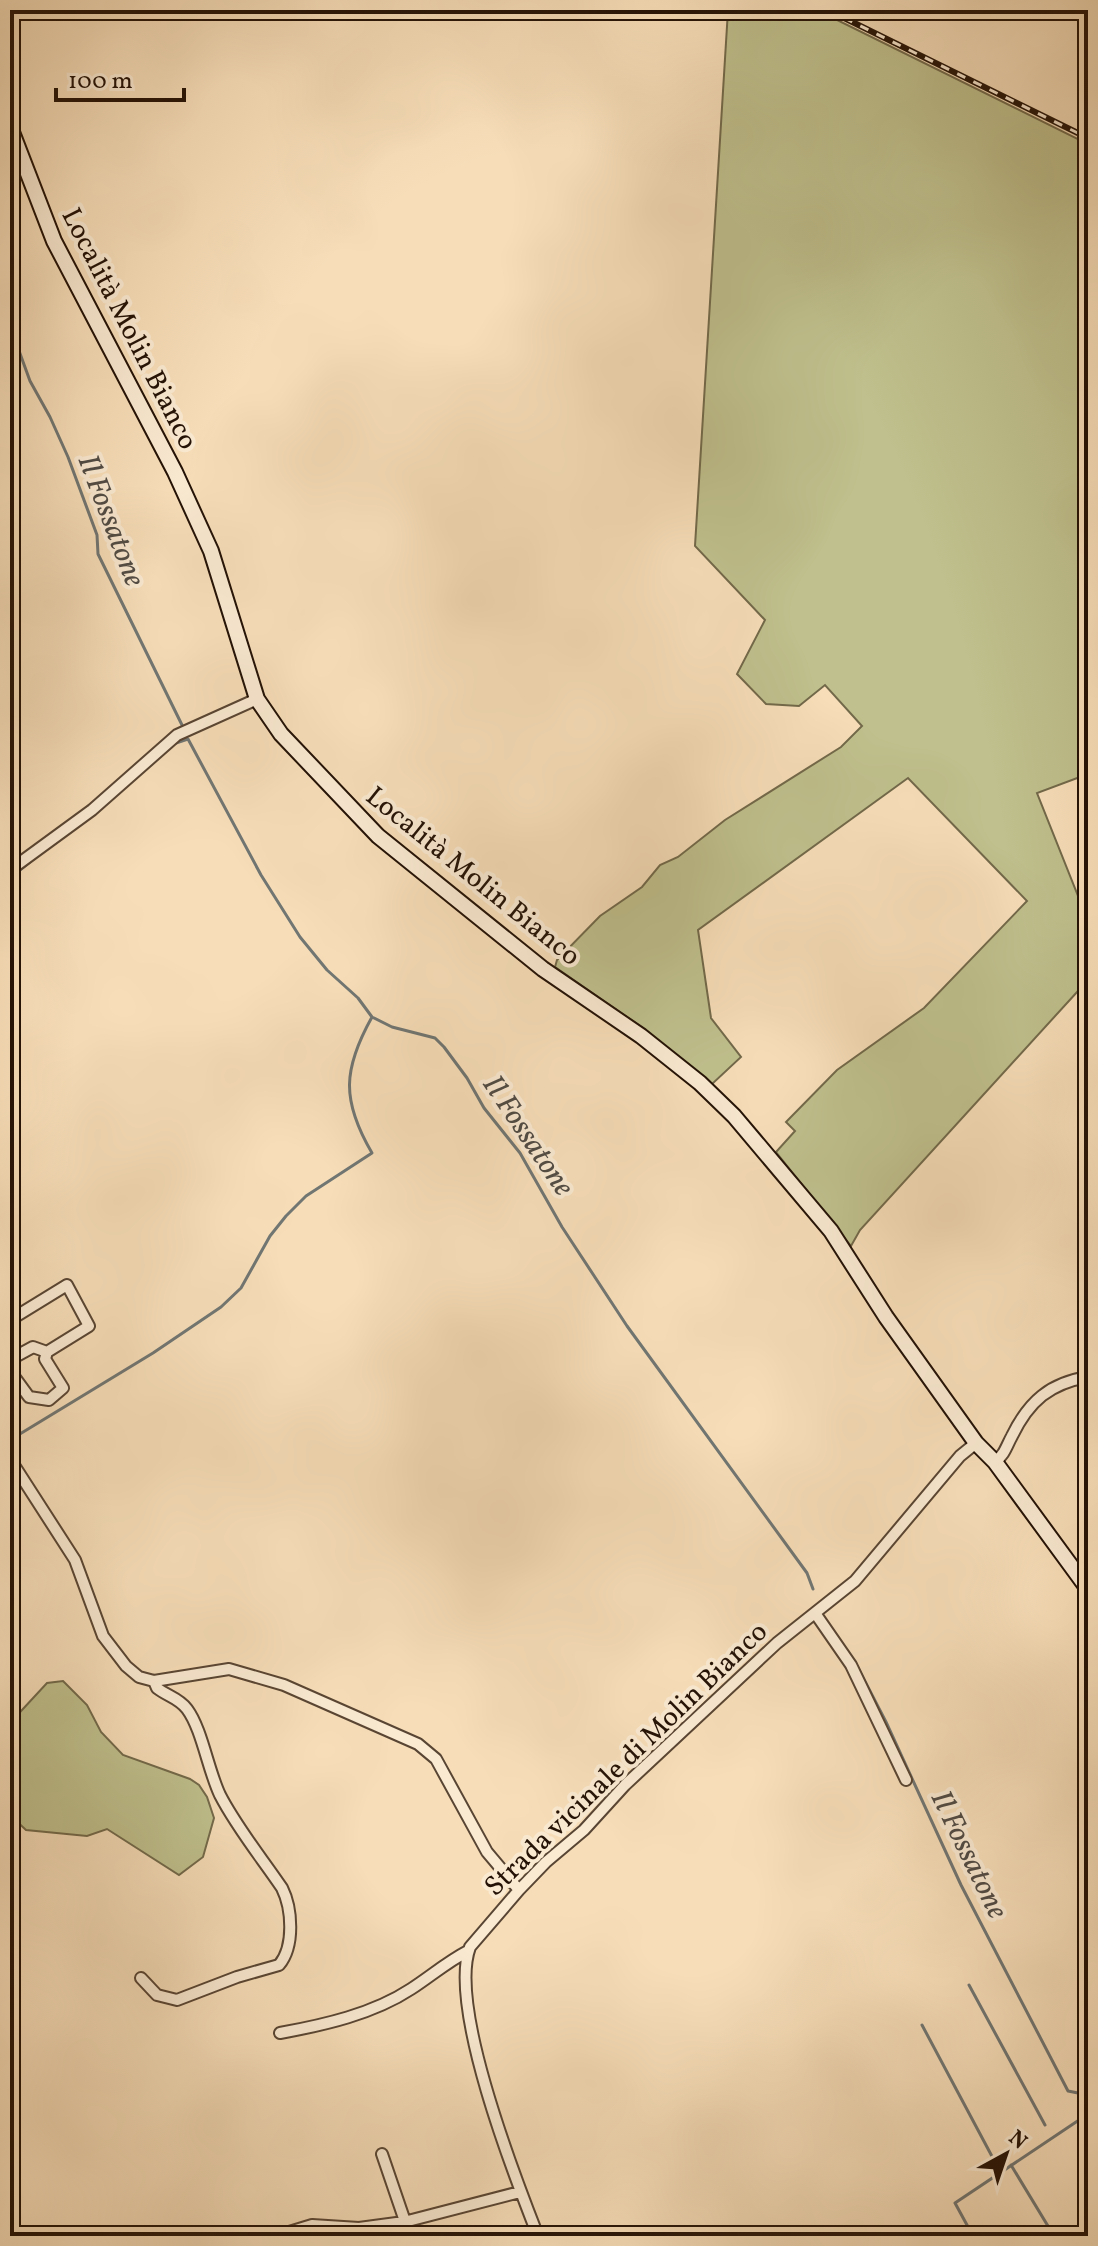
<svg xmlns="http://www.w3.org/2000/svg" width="1098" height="2246" font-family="Vollkorn,serif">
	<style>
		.green { fill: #bfc08d; stroke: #72694a; stroke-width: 2 }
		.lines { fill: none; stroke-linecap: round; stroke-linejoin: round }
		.stream { stroke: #717673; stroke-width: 3 }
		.street-casing { stroke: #594533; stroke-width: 14 }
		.secondary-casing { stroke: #241206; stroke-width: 18 }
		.street { stroke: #faead2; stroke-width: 10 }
		.secondary { stroke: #faead2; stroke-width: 14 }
		.rail-casing { stroke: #241206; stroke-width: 6 }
		.rail { stroke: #faead2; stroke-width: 3; stroke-dasharray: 9; stroke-linecap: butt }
		.labels { text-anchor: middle; stroke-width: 8; stroke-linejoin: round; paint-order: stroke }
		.street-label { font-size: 28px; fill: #241206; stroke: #faead2 }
		.water-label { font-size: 30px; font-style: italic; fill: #514c45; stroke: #faead2 }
	</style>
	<rect width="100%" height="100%" fill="#f7deb9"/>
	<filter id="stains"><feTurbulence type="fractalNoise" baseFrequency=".0025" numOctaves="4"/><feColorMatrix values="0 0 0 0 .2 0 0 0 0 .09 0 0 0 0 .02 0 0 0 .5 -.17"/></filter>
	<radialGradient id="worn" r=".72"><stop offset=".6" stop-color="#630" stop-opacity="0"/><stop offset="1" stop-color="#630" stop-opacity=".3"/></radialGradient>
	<path class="green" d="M728,10H817L1088,144V774L1037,793L1088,921V980L860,1230L851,1246L776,1152L795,1131L786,1122L837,1070L924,1008L1027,901L908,778L698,930L711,1018L741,1057L711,1085L647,1031L555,967L557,960L600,916L642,887L660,865L678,857L725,820L841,747L862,726L825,685L799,706L766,704L737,674L765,620L695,546Z
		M63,1681L87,1705L101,1732L123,1755L190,1779L199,1785L207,1797L214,1818L203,1857L179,1875L107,1829L87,1836L26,1830L10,1815V1723L47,1683Z"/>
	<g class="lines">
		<path class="stream" d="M10,326L30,381L50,417L68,457L97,535L98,554L182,725
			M173,744L188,739L261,875L300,937L327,970L358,998L372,1017L392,1027L435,1038L444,1047L467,1078L484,1108L520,1153L562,1227L627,1326L807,1573L813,1589
			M10,878L41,853
			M10,1440L153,1353L221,1307L241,1288L270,1236L286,1216L306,1196L372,1153C341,1100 343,1069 372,1017
			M857,1666L886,1722L961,1885L1068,2091L1088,2095
			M969,1985L1045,2125
			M922,2025L995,2162
			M1011,2165L1054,2236
			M973,2236L955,2203L1088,2114"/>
		<g class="street-casing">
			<path id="street" d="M10,870L92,810L177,735L257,699
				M10,1320L67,1285L89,1326L47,1352
				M10,1369L11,1359L33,1347L47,1352
				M10,1371L29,1397L49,1400L63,1388L45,1359L47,1352
				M10,1459L75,1560L103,1636L126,1666L139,1677L154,1681L229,1669L284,1685L418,1744L436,1759L487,1852L519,1890
				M995,1462C1005,1454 1006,1447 1012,1436C1029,1401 1050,1383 1088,1377
				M815,1613L851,1665L906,1780
				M141,1978L157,1995L177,2000L237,1977L279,1965C295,1946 292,1908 282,1888C261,1857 237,1828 220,1795C208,1770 202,1729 187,1709C179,1698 167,1696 157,1688L154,1681
				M280,2033C324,2025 373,2014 411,1989C431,1976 447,1962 468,1951
				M382,2154L410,2236
				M276,2236L312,2225L359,2228L404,2222L520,2192
				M538,2236C514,2175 448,2006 470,1947L519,1890L546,1862L584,1830L625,1785L777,1643L855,1581L960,1456L976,1443"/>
		</g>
		<g class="secondary-casing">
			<path id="secondary" d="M10,127L54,241L175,472L211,551L257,699L281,734L378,836L543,969L641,1036L700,1083L734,1116L831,1231L886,1317L976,1443L995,1462L1088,1589"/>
		</g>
		<use href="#street" class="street"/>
		<use href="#secondary" class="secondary"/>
		<g class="rail-casing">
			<path id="rail" d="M828,10L1088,138"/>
		</g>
		<use href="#rail" class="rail"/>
	</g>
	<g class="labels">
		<g class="street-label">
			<text transform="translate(131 328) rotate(63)" y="10">Località Molin Bianco</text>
			<text transform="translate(474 875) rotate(39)" y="10">Località Molin Bianco</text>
			<text transform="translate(625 1758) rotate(-44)" y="10">Strada vicinale di Molin Bianco</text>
		</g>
		<g class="water-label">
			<text transform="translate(112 520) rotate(69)" y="10">Il Fossatone</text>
			<text transform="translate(529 1135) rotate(56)" y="10">Il Fossatone</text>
			<text transform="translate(970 1854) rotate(64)" y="10">Il Fossatone</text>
		</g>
	</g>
	<rect width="1098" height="2246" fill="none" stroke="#f7deb9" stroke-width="40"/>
	<rect x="12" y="12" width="1074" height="2222" fill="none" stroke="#241206" stroke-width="4"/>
	<rect x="20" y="20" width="1058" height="2206" fill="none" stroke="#241206" stroke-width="2"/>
	<g transform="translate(1006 2154) rotate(40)" stroke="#faead2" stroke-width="6" paint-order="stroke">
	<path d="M0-6L14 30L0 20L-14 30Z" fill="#241206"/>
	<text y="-12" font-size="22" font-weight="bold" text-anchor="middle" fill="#241206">N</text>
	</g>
	<path d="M56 88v12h128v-12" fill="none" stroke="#241206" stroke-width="4"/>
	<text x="68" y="88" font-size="24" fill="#241206" stroke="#faead2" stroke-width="6" paint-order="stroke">100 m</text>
	<rect width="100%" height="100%" filter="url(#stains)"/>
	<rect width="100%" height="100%" fill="url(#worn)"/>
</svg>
